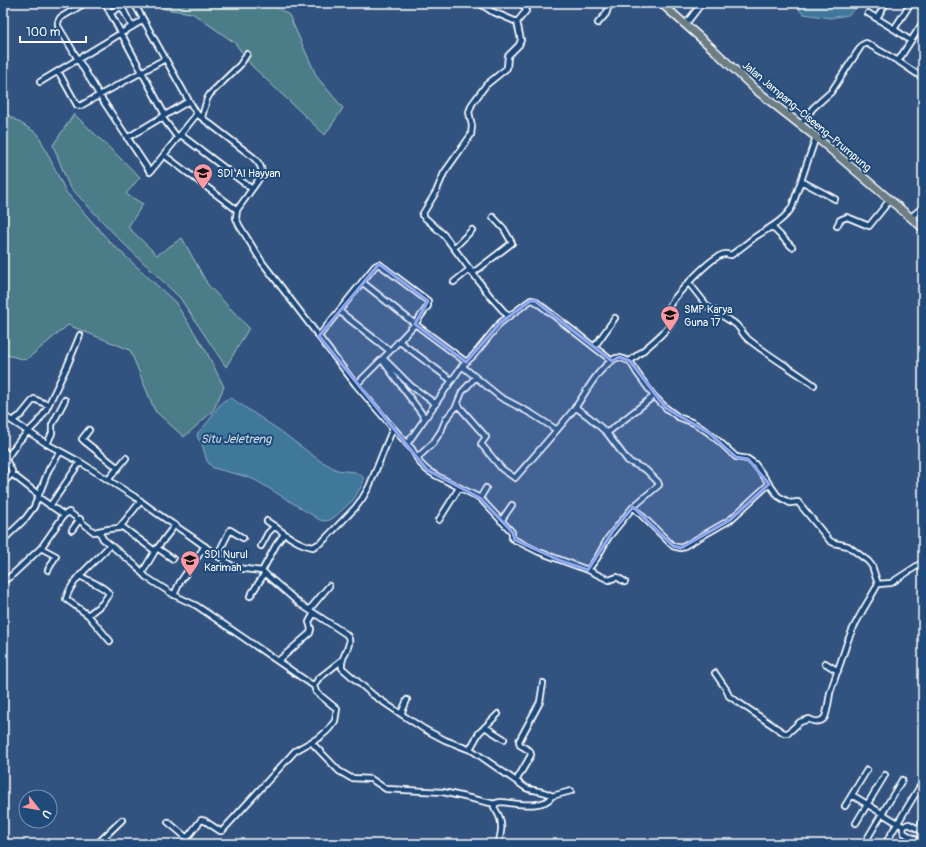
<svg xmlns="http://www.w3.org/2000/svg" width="926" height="847" font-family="Pangolin,sans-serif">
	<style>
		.green { fill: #4c7d88; stroke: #a6bec4 }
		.water { fill: #40789b; stroke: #8caec3 }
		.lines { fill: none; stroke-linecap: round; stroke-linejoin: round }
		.minor-casing { stroke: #fff; stroke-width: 8 }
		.primary-casing { stroke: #fff; stroke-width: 10 }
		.minor { stroke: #1f4a7a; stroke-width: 4.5 }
		.primary { stroke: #6c7e84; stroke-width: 7 }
		.marked { fill: #8ea6ec; fill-opacity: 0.2; stroke: #8ea6ec; stroke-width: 3; stroke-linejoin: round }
		.labels { text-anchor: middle; stroke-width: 4; stroke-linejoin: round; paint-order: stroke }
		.street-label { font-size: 11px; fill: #fff; stroke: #1f4a7a }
		.poi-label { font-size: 11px; fill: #fff; stroke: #1f4a7a; text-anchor: start }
		.water-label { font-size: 12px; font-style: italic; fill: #cfdde6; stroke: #1f4a7a }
	</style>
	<rect width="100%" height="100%" fill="#325380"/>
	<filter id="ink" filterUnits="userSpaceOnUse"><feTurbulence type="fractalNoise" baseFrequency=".025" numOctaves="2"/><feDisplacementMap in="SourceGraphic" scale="8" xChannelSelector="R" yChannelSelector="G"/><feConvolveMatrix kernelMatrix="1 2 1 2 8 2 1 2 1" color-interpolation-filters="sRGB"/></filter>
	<g filter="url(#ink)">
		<path class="green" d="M159,3H270L289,15L317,77L343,108L325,135L251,65L235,43L192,13L164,9Z
			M3,112L38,134L66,192L109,241L175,302L206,351L224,387L213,411L184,437L155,411L130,350L68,325L26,360L3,354Z
			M74,114L140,177L126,194L143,204L128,227L157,255L182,238L208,285L249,328L226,367L180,298L119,239L69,186L53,145Z"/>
		<path class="water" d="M796,3H862L848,15L830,18L804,14L800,11Z
			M231,398L279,430L319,460L337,470L355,472L362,476L364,479L363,483L354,499L337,515L330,520L325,521L320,520L257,481L248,477L213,468L207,461L202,444L198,438L197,434C200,430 203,428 206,424C214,416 219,399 231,398Z"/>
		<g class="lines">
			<g class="minor-casing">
				<path id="minor" d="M85,3L60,18L58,22V26L100,96L150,172L197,114
					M105,3L165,115
					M120,3L132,27
					M134,3L189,101L197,114L253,157C267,170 262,176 252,189C247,196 242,203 237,210L236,218L239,225L262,262L356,385L393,428
					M479,3L491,11L517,22
					M110,13L122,6
					M868,13L894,29L911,41
					M877,18L886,3
					M598,23L606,14L610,3
					M685,25L702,3
					M894,29L911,3
					M898,61L923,22
					M58,71L77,105L80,106L165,59
					M40,82L143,20
					M162,117L178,138
					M202,117L207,99L210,94L240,65L247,54
					M801,124L813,108L831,92L862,45L866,43L898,61L923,78
					M181,135L252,189
					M127,138L189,101
					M164,155L237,210
					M801,181L835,199
					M911,217L923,207
					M837,226L840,220L847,217L869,226L890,200
					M772,227L792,247
					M454,248L472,230
					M473,273L512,243L504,229L493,217
					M362,282L415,324L390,351
					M454,282L470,269
					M689,283L708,307L734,323C740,327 742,334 748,339C769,356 792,369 814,385
					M339,311L390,351L383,358L411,386L436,404
					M508,316L490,296L444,235L422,215L436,192L444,173L471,135L472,126L469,112L472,104L486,85L507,68L508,56L519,45L521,40L517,22L526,11V9L521,3
					M319,336L375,266L379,264L428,301V306L415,324L466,362
					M400,342L451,380
					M595,346L615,318
					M382,360L425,418
					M630,361L637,373L653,395L666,408L678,417L694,423L709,433L722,444L736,457L748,459L755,464L778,496L790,503L798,502L830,541L834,543L848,546L868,561L872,566L878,584
					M462,366L500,397L532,414L557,430
					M356,385L383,358
					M457,404L486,437L481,444L502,469L515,478C535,455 556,432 575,408C587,391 597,369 616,358C621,356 625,361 630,361C639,354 672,328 673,319L668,311V308C674,297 713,253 726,254C728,254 729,255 731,255C739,250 747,243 755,237C767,229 784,221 792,207L816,137
					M3,406V409
					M575,407L589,417L607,433L628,461L646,470L658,482L659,485L633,507
					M3,415L47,444L80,462L135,497L158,514L189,535L232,566L237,568L262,571L300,604L346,634C356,644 339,656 342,668L373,695L401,714L424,729L445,740L473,751L526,788C533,791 547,791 552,796L571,791
					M12,421L21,415L34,399L48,405
					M89,430L82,439L84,441L118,468
					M607,433L654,396
					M47,444L52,433V425L65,400
					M407,444L462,366L474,355L500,323L531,300L535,301L612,361
					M3,449L8,456
					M417,458L433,443L441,431L446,419L456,407L462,392L475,378
					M12,474L39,495
					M108,480L126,458
					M3,483L11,475L12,471L6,460V459L19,441L37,423L45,412L68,364L80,335
					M38,497L64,515L69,512L94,532L109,529L119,528L141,501
					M480,498L512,532V538L515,540L539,552L588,570L597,558L608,538L633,507L673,546L681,548L730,520L769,484
					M50,506L80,462
					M439,520L459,488
					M267,521C282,531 295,544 313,547L322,542L355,508L362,499L369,487L393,428L412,449L420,463L427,470L437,476L480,498L486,488
					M501,521L512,505
					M121,526L155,551
					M72,530L80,519
					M99,531L103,539L135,565L146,577L174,595L197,606L314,686
					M3,540L25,519L34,507L49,469L60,452
					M261,546L268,533L275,526
					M41,548L56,556L48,570
					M157,548L173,559
					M217,556L230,530L243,538
					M588,570L609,580L617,577L625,582
					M262,571L276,545L284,534
					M142,573L155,551L175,525
					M80,576C87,580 106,587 109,594L102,604L88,615
					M3,581L11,576L41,548L64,515
					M174,595L180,582L205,546
					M250,596L265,573
					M309,610L329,586
					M110,641L88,615L66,599C72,577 96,562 110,545
					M278,661L310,633L311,629L309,622L314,613
					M825,663L838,671
					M715,673L726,689L729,696L784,733H788L800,722L809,719C814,722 821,723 825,717C827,713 829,699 830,693C835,677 841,662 846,646C853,623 867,605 878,584L891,583L923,562
					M401,714L407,700
					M485,727L504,739
					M311,742L339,771L351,778L371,779L386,789L443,792L495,804
					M470,749L479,733L498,714
					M516,781L531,755L530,751L520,745L519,741L540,702L543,683
					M852,795L904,827L906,825L909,824L923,832
					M845,806L867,770
					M168,822L187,838L201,820L205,821L220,831H222L295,751L320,737L328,730L335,721L337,709L316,692L314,686L318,679L342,660
					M856,823L885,775
					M904,827L903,829L904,833L923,844
					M918,829L923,821
					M97,844L122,820
					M498,844C501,836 503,824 499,816C498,813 496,811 494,807L496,803L501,802C514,803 544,810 552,796
					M864,844L902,780
					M885,844L922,783
					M910,844L914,838"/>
			</g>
			<g class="primary-casing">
				<path id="primary" d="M661,3L713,49L756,90L816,137L923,228"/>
			</g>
			<use href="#minor" class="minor"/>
			<use href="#primary" class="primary"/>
		</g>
	</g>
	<path class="marked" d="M379,264L428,301L415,324L466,362L500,323L530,301H535L612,361L619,357L630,361L666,408L709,433L736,457L748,459L769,484L730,520L681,548L673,546L633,507L613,531L588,570L561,561L515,540L513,533L480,498L427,470L319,336Z"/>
	<defs>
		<g id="school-pin" transform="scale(1)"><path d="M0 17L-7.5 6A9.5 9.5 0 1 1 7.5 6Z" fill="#ff9aa2" stroke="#1f4a7a"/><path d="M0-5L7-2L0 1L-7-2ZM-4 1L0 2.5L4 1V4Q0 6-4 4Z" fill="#111"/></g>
	</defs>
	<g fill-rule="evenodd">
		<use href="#school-pin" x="203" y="173"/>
		<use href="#school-pin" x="670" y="315"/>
		<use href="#school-pin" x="190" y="560"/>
	</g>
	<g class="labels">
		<g class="street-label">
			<text transform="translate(807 116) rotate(40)" y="4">Jalan Jampang–Ciseeng–Prumpung</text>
		</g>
		<g class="poi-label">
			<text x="217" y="177">SDI Al Hayyan</text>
			<text x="684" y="313">SMP Karya<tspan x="684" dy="13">Guna 17</tspan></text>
			<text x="204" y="558">SDI Nurul<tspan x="204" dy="13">Karimah</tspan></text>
		</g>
		<g class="water-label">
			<text x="236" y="443">Situ Jeletreng</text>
		</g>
	</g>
	<rect width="926" height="847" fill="none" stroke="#1f4a7a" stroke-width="16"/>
	<rect x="8" y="8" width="910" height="831" fill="none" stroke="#fff" stroke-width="1.5" filter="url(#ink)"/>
	<g transform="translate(38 809) rotate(121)"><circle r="19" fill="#1f4a7a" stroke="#7992af"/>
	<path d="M0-3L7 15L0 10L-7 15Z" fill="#ff9aa2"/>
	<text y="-6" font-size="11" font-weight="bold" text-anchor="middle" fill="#ffffff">U</text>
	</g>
	<path d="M20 36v6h66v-6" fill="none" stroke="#ffffff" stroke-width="2"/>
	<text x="26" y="36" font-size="12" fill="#ffffff" stroke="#1f4a7a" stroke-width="3" paint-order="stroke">100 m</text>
</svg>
